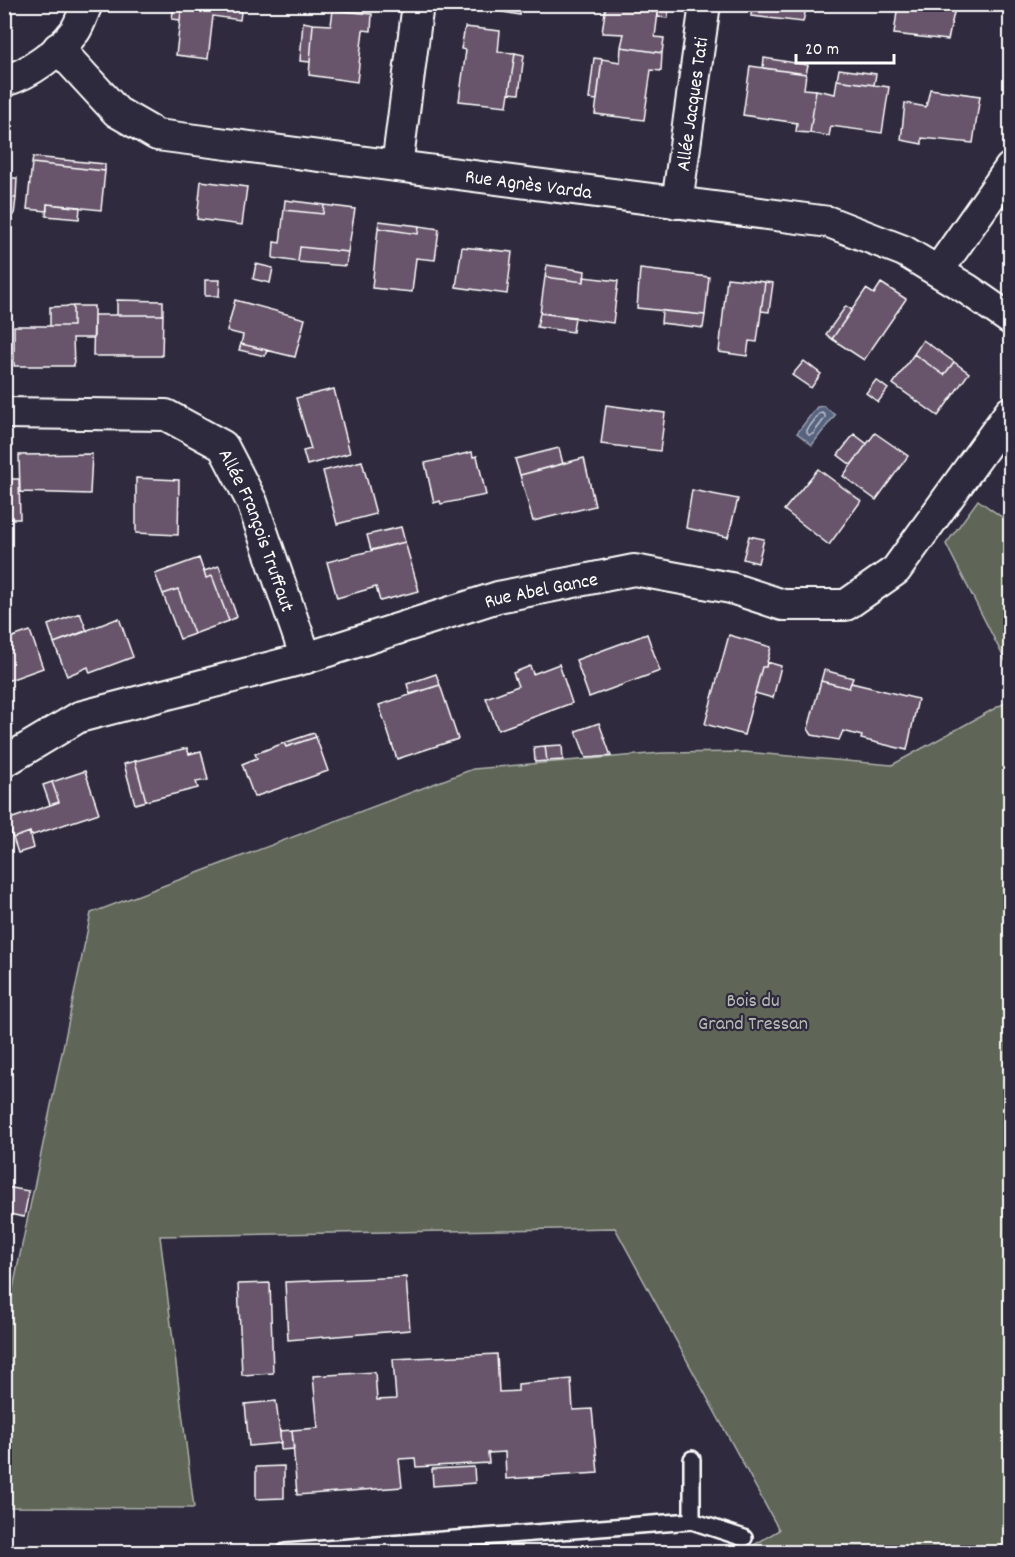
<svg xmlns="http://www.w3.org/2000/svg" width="1015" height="1557" font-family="Dekko,sans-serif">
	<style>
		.green { fill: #5e6659; stroke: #aeb2ac; stroke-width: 1.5 }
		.water { fill: #56627e; stroke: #9aa1b2; stroke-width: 1.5 }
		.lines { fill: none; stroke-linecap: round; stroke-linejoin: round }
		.shore { stroke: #bbc0cb; stroke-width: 1.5 }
		.building { fill: #68546c; stroke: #fff; stroke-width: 1.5 }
		.service-casing { stroke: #fff; stroke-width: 20 }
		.minor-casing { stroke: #fff; stroke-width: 34 }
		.service { stroke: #2f2a3d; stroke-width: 15 }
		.minor { stroke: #2f2a3d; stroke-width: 30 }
		.labels { text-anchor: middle; stroke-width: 4.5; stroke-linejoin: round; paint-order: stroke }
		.street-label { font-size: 20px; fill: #fff; stroke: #2f2a3d }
		.park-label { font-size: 20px; fill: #b7bab4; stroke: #2f2a3d }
	</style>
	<rect width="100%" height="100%" fill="#2f2a3d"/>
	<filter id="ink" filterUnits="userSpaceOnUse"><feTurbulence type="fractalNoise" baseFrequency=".0167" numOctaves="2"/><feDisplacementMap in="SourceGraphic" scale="12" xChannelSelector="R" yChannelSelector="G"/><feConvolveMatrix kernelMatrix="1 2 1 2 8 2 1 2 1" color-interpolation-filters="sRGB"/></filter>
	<g filter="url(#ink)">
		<path class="green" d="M978,500L1010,523V670L946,544Z
			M1010,700V1552H742L779,1530L615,1228L160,1236L194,1508L5,1507V1327L91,913L473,769L661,753L744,752L892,765Z"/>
		<path class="water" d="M824,406L835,415L812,445L797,433L817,407Z"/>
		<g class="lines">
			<path class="shore" d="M822,413L825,415V418L813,434L809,435L807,433V430L819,414Z"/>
		</g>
		<path class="building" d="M174,4H182L180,20L172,19Z
			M182,4H242L240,20L213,16L208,59L176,55Z
			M471,4H521L520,15L470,6Z
			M606,4H659L655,37L664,38L662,53L621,47L624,34L602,33Z
			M659,4H669L668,18L658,17Z
			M752,4H807L803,22L751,16Z
			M898,4H947V6L955,8L948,40L894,34Z
			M333,10L372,14L371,31L363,30L357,82L309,75L313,24L331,25Z
			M303,22L313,24L310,62L300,61Z
			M465,27L500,31L498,52L515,53L507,106L459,101L466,50L461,49Z
			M621,47L662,53L661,71L651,70L644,120L595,114L602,59L620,62Z
			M515,53L524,55L519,94L509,93Z
			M594,58L602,59L597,100L589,99Z
			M764,58L808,65L806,74L763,68Z
			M750,66L806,74L804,89L816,90L810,133L796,132L797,123L743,115Z
			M839,69L876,74L874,85L837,80Z
			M837,80L889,87L882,133L831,126L829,136L810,133L816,90L835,94Z
			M930,89L980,96L973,143L922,138V144L901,140L905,103L926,107Z
			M33,157L105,164V171L32,163Z
			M4,160L11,161L8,197L16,198L14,215L4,214Z
			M32,163L105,171L101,210L47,204V211L27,209Z
			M10,178H17L16,198L8,197Z
			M201,181L247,187L242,225L197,219Z
			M285,200L324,205L323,214L284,210Z
			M47,204L80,207L79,219L46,216Z
			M324,205L355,209L348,252L300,247L298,262L273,258L274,242L280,243L284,210L323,214Z
			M379,221L419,226L418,234L378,228Z
			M419,226L439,229L435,260L416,258L412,292L372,288L378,228L418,234Z
			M300,247L348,252L346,266L298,262Z
			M462,247L512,252L507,294L456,287Z
			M256,264L273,268L270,283L253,279Z
			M547,265L585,271L584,282L545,277Z
			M640,269L709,277L705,315L637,308Z
			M545,277L584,282V277L618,281L613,323L540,313Z
			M727,278L765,282L757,342L749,341L747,356L719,352Z
			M205,280H220L219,296H205Z
			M765,282L773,283L769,312L761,311Z
			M881,283L906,299L864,360L832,339L866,289L874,294Z
			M117,300L163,301V315H117Z
			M235,300L305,319L295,357L241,344L243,335L227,331Z
			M73,306H94V338H73L74,366H14V326H73Z
			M73,306V326H50V307Z
			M846,306L852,310L832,339L826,334Z
			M662,311L705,315L703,328L661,323Z
			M540,313L575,317L573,332L537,327Z
			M94,315H163L162,356H93Z
			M923,340L954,362L944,375L914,354Z
			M241,344L267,350L265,356L239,350Z
			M914,354L944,375L954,362L969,373L938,416L893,384Z
			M804,361L821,374L811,388L792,375Z
			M876,380L888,389L878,402L866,393Z
			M334,389L350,453L307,465L303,451L311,449L296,398Z
			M606,405L665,413L660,451L601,444Z
			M875,433L908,456L876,500L843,476Z
			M854,434L867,444L851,465L838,455Z
			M559,448L563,464L520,475L515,459Z
			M472,452L473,457L477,456L486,495L441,504L440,501L434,503L425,463Z
			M92,454L90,494L20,492L19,455Z
			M584,458L595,506L533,521L520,475Z
			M362,461L376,514L337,524L323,471Z
			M818,469L861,501L829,545L784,510Z
			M136,478L179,480L178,535L136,533Z
			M4,479H19L20,519H4Z
			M692,490L738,499L728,537L686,528Z
			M401,527L405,542L371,550L367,535Z
			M749,536L764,539L758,563L743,559Z
			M405,542L419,591L380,601L376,587L337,598L327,562Z
			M199,558L206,578L212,576L229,621L194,634L178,589L163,594L155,574Z
			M219,566L237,617L229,621L212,576L206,578L204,571Z
			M178,589L194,634L180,639L163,594Z
			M80,613L87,631L54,643L48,625Z
			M119,618L133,657L90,673L88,667L67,676L54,643Z
			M30,631L43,668L4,682V640Z
			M647,634L660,671L589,697L576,660Z
			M729,635L771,647L766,667H762L744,735L705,724Z
			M767,662L781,666L773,698L755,693L762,667H766Z
			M559,664L572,703L498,730L486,698L518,686L513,673L530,666L533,674Z
			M824,670L853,678L849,688L821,681Z
			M436,674L440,685L410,694L407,684Z
			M821,681L849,688L851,683L918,699L907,750L861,739L862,736L843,731L839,740L812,735L808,729Z
			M440,685L458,739L397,759L379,705Z
			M599,723L611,756L586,758L576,731Z
			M314,733L316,737L286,747L284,743Z
			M316,737L328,771L254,797L242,764L257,758L255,754L284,743L286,747Z
			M562,745L563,760L547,761L545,746Z
			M545,746L547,761L535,762L534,747Z
			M187,748L189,754L201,751L208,780L196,782L198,788L146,801L135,761Z
			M135,761L146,801L135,804L124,764Z
			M85,771L99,813L30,836V832L13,838L7,820L59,802L52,782Z
			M52,782L59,802L50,805L43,785Z
			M30,832L34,848L18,853L13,838Z
			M6,1187L29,1191L24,1217L4,1213V1188Z
			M406,1277L410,1330L288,1340L285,1282Z
			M270,1283L273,1373L242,1375L238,1284Z
			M497,1354L499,1392L518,1391V1384L571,1379L573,1410L592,1409L598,1473L506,1479L505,1452L488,1453L489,1463L416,1467L415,1458L399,1459L402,1487L297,1495L292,1430L318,1428L313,1376L375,1372L377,1400L396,1399L393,1359Z
			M276,1401L281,1443L249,1446L245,1404Z
			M292,1430L294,1449L281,1450L280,1431Z
			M284,1466V1498L256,1499V1467Z
			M474,1467L475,1483L433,1486L432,1469Z"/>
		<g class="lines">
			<g class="service-casing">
				<path id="service" d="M692,1459V1521
					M285,1552L692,1521L744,1538"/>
			</g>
			<g class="minor-casing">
				<g id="minor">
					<path id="s1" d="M58,48L117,112L157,135L829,222L904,251L967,289L1010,319"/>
					<path d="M4,81C30,74 59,52 75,31C80,24 83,13 87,4"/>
					<path d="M397,166L418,4"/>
					<path id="s2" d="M677,203L705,4"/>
					<path d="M938,271L1010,168"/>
					<path id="s3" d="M4,413L166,415L223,446L252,502L306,658"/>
					<path id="s4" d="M4,762L79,717L306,658L498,597L634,570L731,588L783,605H846L896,570L1010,412"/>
				</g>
			</g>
			<use href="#service" class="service"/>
			<use href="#minor" class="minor"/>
		</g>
	</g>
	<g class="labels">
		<g class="street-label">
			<text dy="7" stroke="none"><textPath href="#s2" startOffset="100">Allée Jacques Tati</textPath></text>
			<text dy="7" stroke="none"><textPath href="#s1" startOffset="508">Rue Agnès Varda</textPath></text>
			<text dy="7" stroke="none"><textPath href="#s3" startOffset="318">Allée François Truffaut</textPath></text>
			<text dy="7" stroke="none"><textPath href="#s4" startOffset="567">Rue Abel Gance</textPath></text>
		</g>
		<g class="park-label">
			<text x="753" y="1006">Bois du<tspan x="753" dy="23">Grand Tressan</tspan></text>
		</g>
	</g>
	<rect width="1015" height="1557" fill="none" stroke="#2f2a3d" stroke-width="24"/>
	<rect x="12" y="12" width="991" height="1533" fill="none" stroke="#fff" stroke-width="2" filter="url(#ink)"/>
	<path d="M796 54v9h98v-9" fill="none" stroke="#ffffff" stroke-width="3"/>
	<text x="805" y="54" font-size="18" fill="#ffffff" stroke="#2f2a3d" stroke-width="4.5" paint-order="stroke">20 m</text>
</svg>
